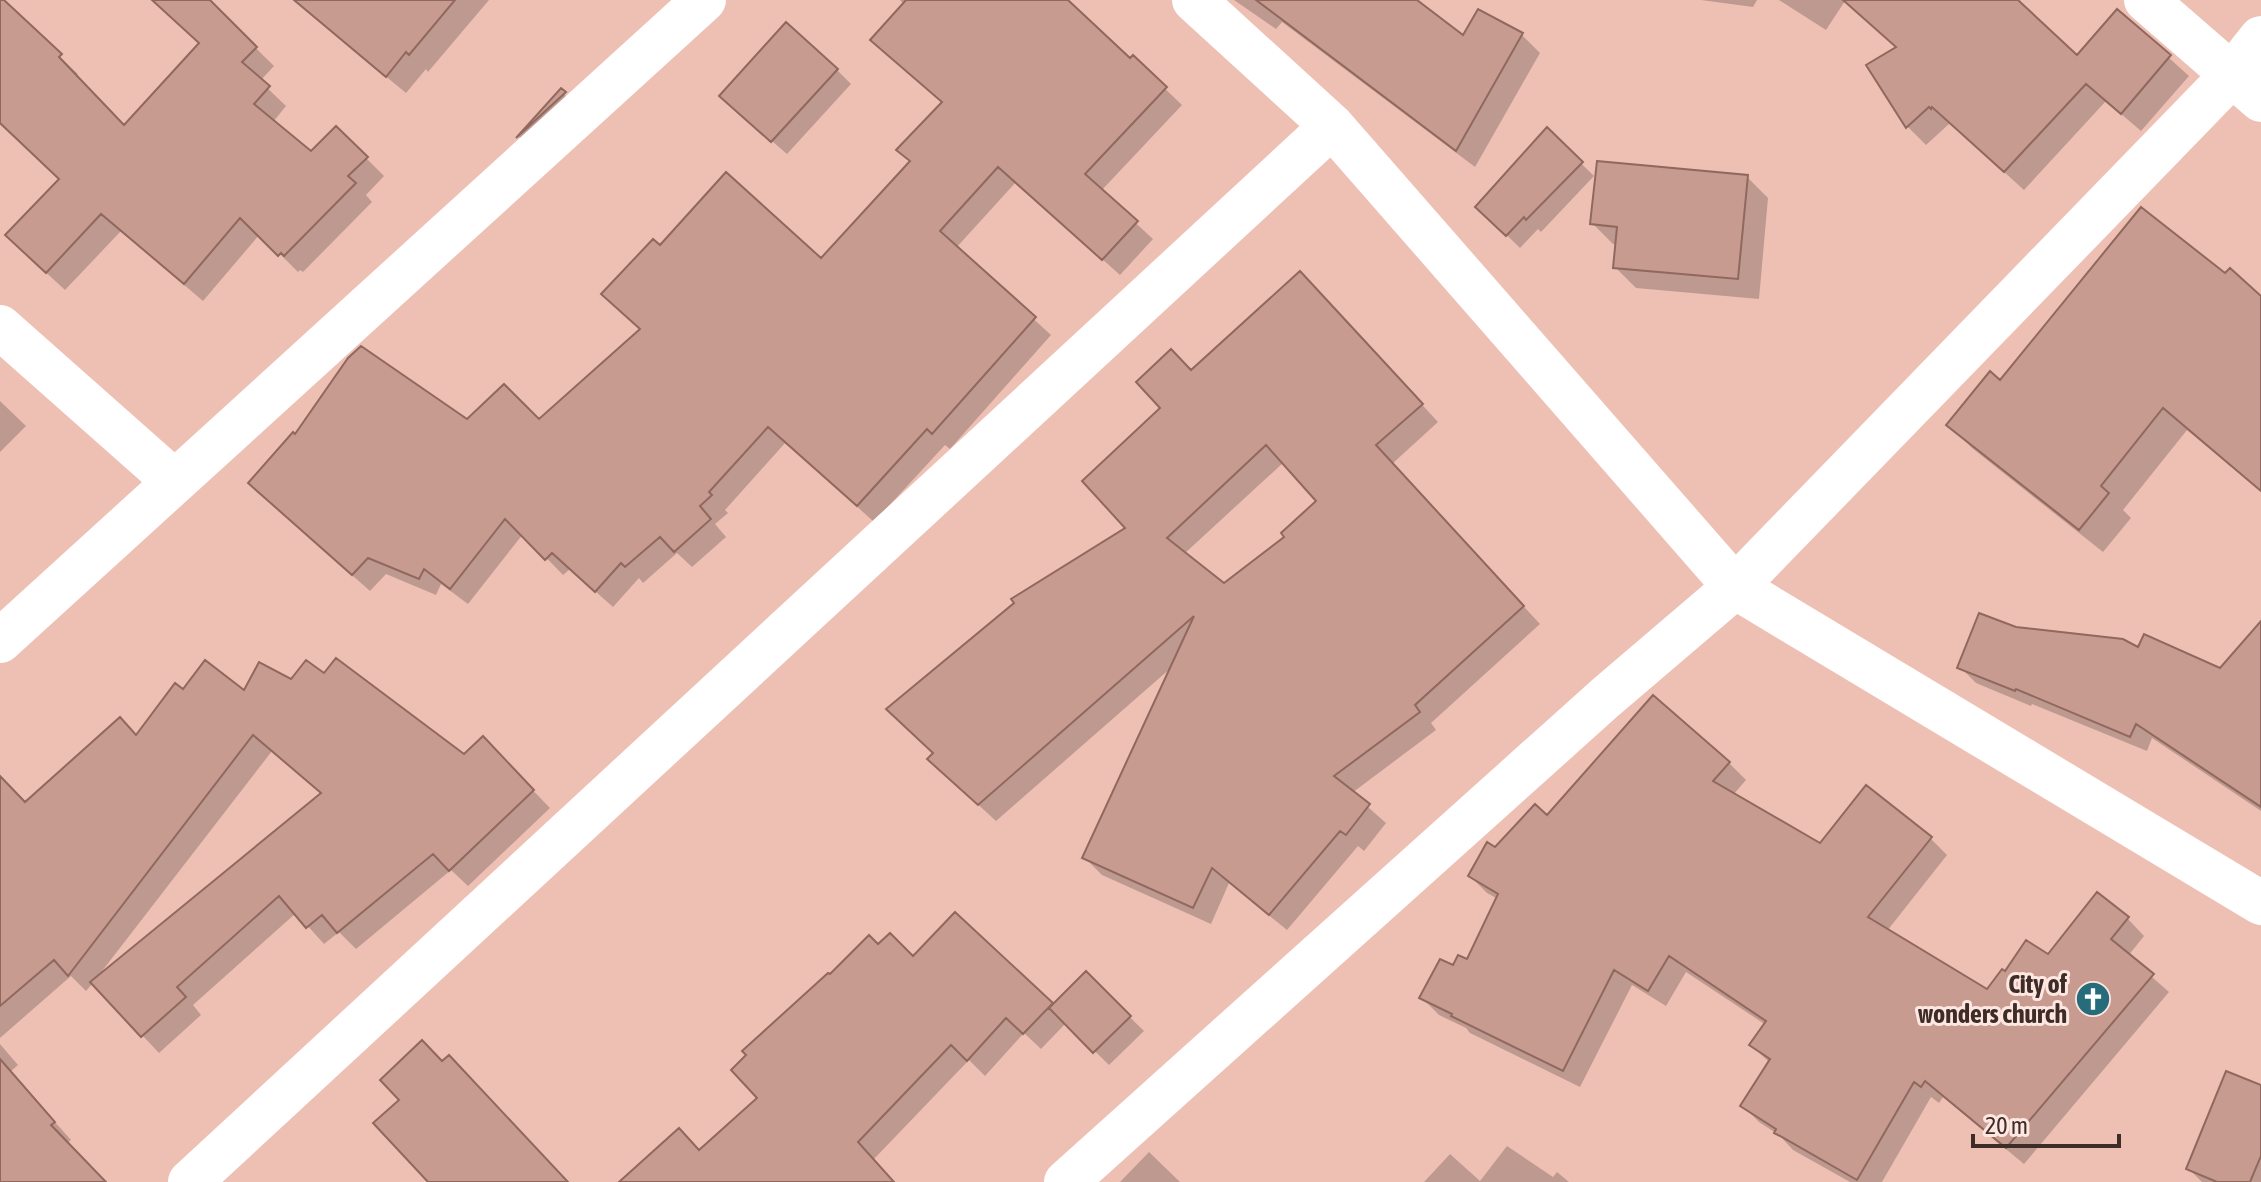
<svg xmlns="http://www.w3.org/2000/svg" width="2261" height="1182" font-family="'Asap Condensed',sans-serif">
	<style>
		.shadow { fill: #0003; fill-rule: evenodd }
		.building { fill: #c79b90; stroke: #91685e; stroke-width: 2; fill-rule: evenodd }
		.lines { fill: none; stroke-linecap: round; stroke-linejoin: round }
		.street { stroke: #fff; stroke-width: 44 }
		.labels { text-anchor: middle; stroke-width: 6; stroke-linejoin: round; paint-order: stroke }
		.poi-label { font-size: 26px; font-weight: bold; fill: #3d2c27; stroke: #ffe7e1; text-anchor: end }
	</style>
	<rect width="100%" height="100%" fill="#eec0b4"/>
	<path class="shadow" d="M0,0L78,74L76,76L125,127L201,44L154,0H207L274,66L260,81L286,106L273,122L311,154L336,128L384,176L366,195L372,202L303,272L300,270L298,272L260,234L203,301L121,231L65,290L26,254L61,179L0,121Z
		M293,0H489L428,72L426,69L406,93Z
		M900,0H1041L1130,60L1133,58L1182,105L1101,191L1153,239L1120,275L1016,182L956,248L1051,335L950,449L945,445L874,522L786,442L725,510L728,513L715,524L726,537L692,567L677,553L643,583L639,578L613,607L570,569L563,575L523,534L468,604L441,584L436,595L386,574L370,591L267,500L467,421L539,422L642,330L660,248L822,260L911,162L943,103L905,5Z
		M1234,0H1413L1464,38L1479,11L1522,35L1540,53L1475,167L1282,22L1276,29Z
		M1701,0H1757L1753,7Z
		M1779,0H2016L2077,58L2117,11L2189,76L2141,131L2106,101L2024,190L1952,125L1949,124L1926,145L1907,126L1898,48L1845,1L1826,30Z
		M837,70L851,84L787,154L736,110Z
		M561,91L578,108L532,150L519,137Z
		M1547,130L1594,176L1541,232L1538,229L1520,248L1478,207Z
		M1747,177L1768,198L1759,299L1636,288L1615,267L1617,245L1613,244L1592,223Z
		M2225,276L2261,297V492L2187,430L2123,510L2131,518L2103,552L1972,448L1949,425L2001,382Z
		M1317,291L1438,422L1392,464L1540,624L1431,723L1436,730L1352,793L1386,823L1364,851L1358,846L1287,930L1229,883L1211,924L1102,875L1084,857L1172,667L996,821L947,776L1128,528L1163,408L1191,372ZM1284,462L1319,501L1287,537L1224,585L1184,554Z
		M0,401L26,426L0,452Z
		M2015,629L2139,650L2221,671L2261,650V811L2152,738L2147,751L2032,704L2031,706L1976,683L1960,667Z
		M292,682L464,757L483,739L550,808L468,886L451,870L356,949L339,932L324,944L296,913L193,1005L201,1015L159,1053L93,983L86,991L71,976L0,1038V779L25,804L137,737L184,691L244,693ZM272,751L323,794L99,975Z
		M1729,763L1746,780L1733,795L1820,846L1930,838L1947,855L1887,931L1988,991L2048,957L2128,919L2144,936L2128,956L2169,992L2024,1164L1943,1097L1939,1103L1931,1097L1882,1182H1850L1793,1150L1779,1135L1759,1122L1742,1105L1770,1063L1751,1045L1766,1025L1686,972L1666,1006L1632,985L1580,1087L1470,1033L1466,1028L1439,1015L1422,998L1454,968L1468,961L1498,899L1487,893L1470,876L1495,850L1548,818Z
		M955,915L1053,1006L1086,974L1144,1031L1109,1065L1066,1023L1041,1049L1024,1033L985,1076L969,1060L873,1160L893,1182H622L700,1152L760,1098L878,946L913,959Z
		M0,1044L18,1065L10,1072L71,1140L67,1143L104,1182H7L0,1171Z
		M2261,1087V1182H2202L2188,1168Z
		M1507,1146L1553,1177L1557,1172L1569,1182H1424L1450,1154L1480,1181Z
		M1149,1152L1180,1182H1120Z"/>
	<path class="building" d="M0,0H4L62,54L59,57L124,125L199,43L152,0H210L257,47L242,62L270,86L254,104L311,151L336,126L368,157L348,176L356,183L284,256L281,253L278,256L240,218L184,284L101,214L46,273L5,235L59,179L0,123Z
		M294,0H455L409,55L406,52L386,77Z
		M906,0H1068L1130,58L1133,55L1167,87L1085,174L1138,221L1102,260L998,167L940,231L1036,317L932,434L927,429L857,506L768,427L709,492L712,495L700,506L711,519L674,552L660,537L625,567L621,563L595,592L552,553L545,560L505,519L450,589L424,569L419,579L368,558L352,575L248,483L293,432L295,434L348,358L361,346L467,419L504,384L539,419L640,329L601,294L653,239L660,245L726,172L821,258L910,161L896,150L942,102L870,40Z
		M1256,0H1417L1463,35L1478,9L1523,33L1456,151Z
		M1843,0H2018L2077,55L2117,9L2171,55L2121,114L2086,84L2004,172L1932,107L1931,109L1929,107L1906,128L1866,65L1896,47Z
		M786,22L838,69L771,142L719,96Z
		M561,88L566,92L516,138Z
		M1547,127L1583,162L1526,220L1524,217L1506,236L1475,207Z
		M1597,161L1748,175L1738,279L1613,268L1617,227L1590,224Z
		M2141,207L2225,273L2230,268L2261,296V491L2163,408L2101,486L2109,493L2079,530L1946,425L1990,371L2000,380Z
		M1300,271L1423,404L1376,445L1524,606L1415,705L1420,712L1334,776L1370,804L1346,835L1340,831L1269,915L1212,868L1193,908L1082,858L1194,616L978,805L927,759L933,753L886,709L1014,603L1011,599L1125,528L1082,481L1160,408L1136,382L1171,349L1191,370ZM1266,445L1316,501L1281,533L1284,537L1224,583L1167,538Z
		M1979,613L2016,627L2123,639L2138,647L2144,634L2220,668L2261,621V807L2136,724L2130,737L2016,689L2015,691L1957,668Z
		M336,658L464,754L483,736L534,790L449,871L433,854L337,933L322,915L306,928L279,896L177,987L186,997L141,1037L90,982L321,793L253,735L68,976L54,960L0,1006V776L25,802L120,717L136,735L175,683L183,689L205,660L244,690L259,662L291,679L306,660L324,673Z
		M1653,695L1730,762L1713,781L1820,843L1866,785L1932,837L1868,917L1987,989L2002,969L2005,971L2026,940L2048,954L2097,892L2129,917L2111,939L2154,974L2006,1148L1925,1081L1921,1087L1914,1082L1857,1180L1780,1136L1774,1133L1776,1129L1740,1106L1770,1059L1749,1045L1766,1021L1669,956L1648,991L1614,970L1563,1071L1451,1016L1452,1014L1419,998L1440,959L1453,965L1458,955L1467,959L1498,894L1468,876L1487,842L1495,847L1535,804L1547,815Z
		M955,912L1053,1003L1023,1034L1006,1018L967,1061L951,1045L858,1142L894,1182H619L679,1128L699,1150L757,1098L731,1070L746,1055L742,1051L828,973L830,974L869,935L878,944L890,933L913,956Z
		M1086,971L1131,1016L1093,1053L1049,1008Z
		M422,1040L442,1061L449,1055L568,1182H428L373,1123L399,1100L380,1080Z
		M0,1059L55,1122L51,1125L106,1182H0Z
		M2226,1071L2261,1085V1156L2250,1182H2217L2186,1169Z"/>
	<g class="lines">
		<path class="street" d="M1194,0L1332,126L1735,587L2261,903
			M2146,0L2261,100
			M0,327L175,482
			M0,641L704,0
			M190,1182L1332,126
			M1066,1182L1605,698L1735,587L2231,76L2261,38"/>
	</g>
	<defs>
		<g id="church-disc" transform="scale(1.8)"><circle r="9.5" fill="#266c7b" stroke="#ffe7e1"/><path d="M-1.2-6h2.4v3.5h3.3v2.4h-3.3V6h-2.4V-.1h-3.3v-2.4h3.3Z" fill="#fff"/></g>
	</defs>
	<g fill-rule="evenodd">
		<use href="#church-disc" x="2093" y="999"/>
	</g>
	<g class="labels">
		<g class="poi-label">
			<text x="2067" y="993">City of<tspan x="2067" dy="30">wonders church</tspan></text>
		</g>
	</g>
	<path d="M1973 1134v12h146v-12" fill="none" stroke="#3d2c27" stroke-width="4"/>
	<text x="1985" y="1134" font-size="24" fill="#3d2c27" stroke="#ffe7e1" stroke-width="6" paint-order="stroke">20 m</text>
</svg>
